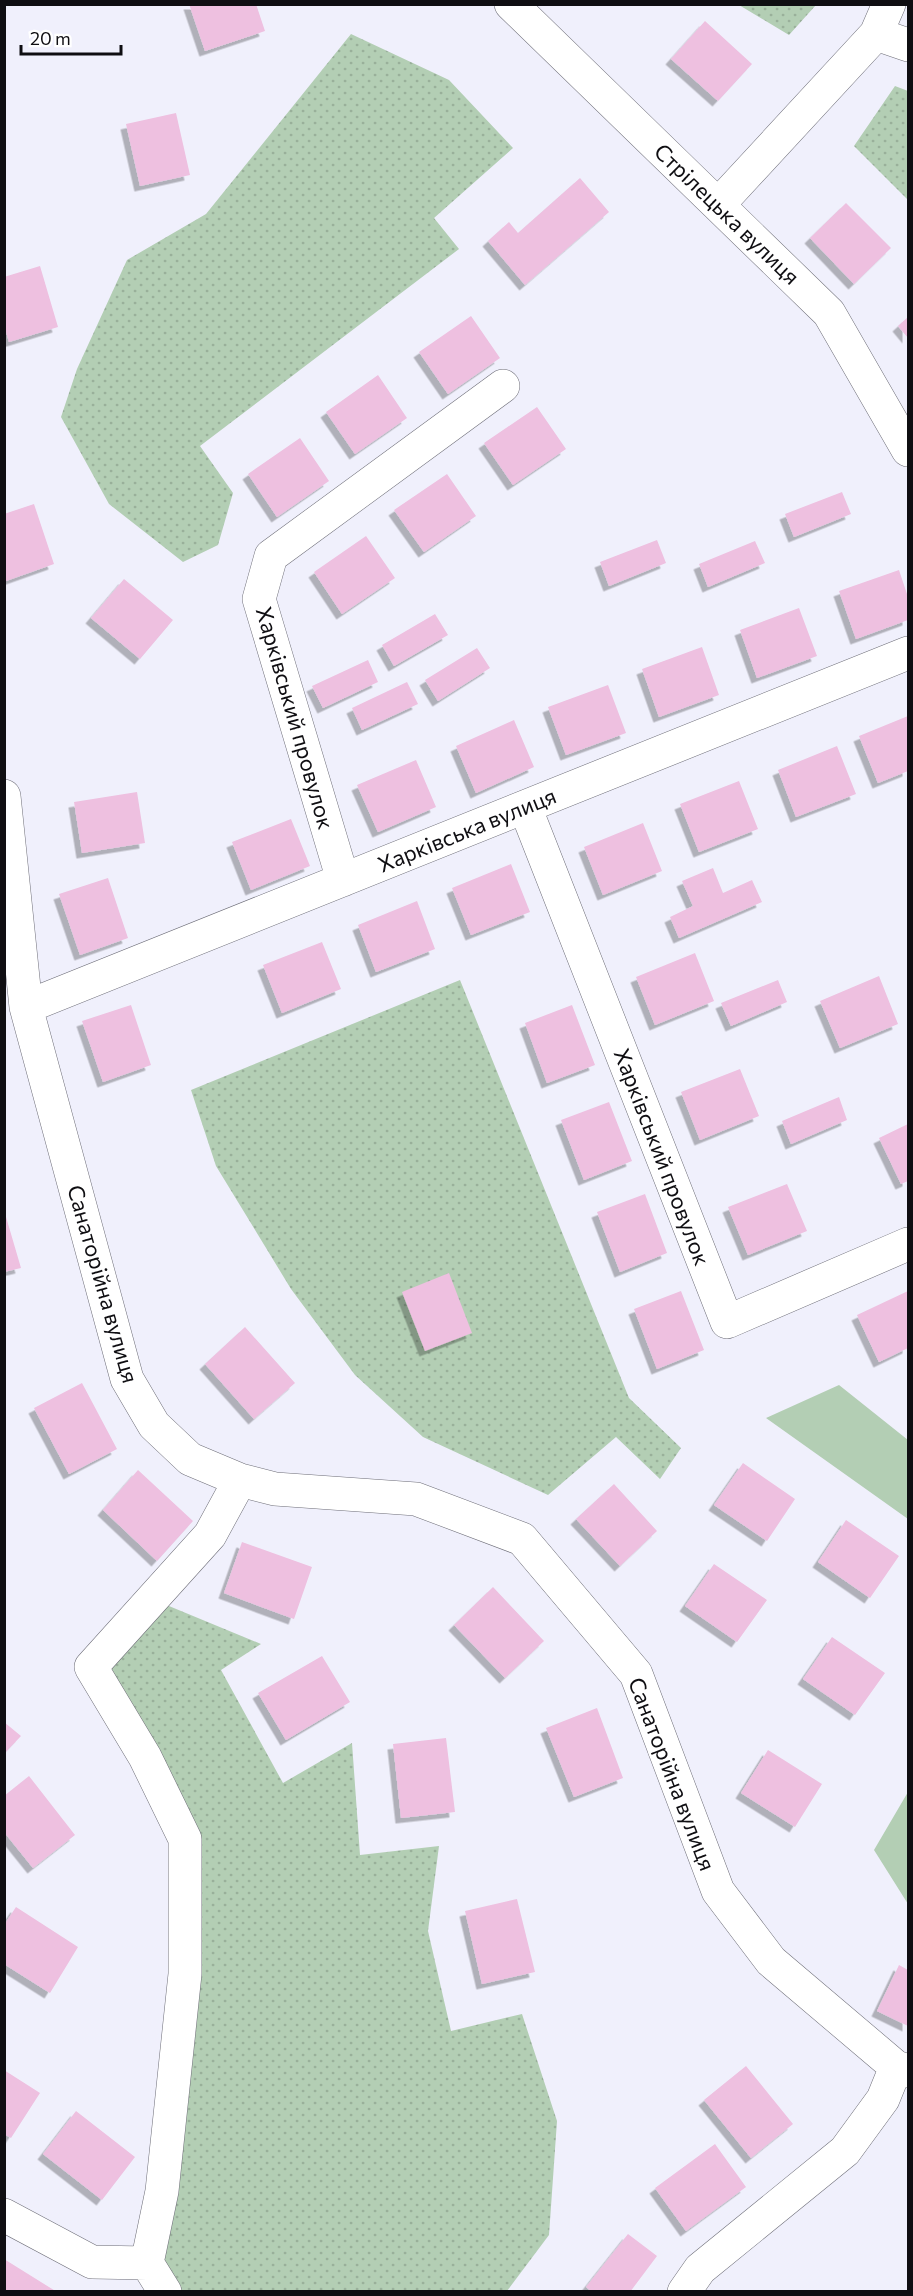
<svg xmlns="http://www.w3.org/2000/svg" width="913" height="2296" font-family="Commissioner,sans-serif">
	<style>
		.green { fill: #b3ceb4 }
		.garden { fill: url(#garden-dots) }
		.building { fill: #eec0e0; filter: url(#shadow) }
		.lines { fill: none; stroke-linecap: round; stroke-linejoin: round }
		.minor-casing { stroke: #6e6e78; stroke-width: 34 }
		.minor { stroke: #fff; stroke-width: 33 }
		.labels { text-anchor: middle; stroke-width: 4.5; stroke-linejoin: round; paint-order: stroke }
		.street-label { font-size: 22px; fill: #0f0e12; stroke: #fff }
	</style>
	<defs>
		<pattern id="garden-dots" width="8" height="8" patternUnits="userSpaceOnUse" patternTransform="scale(1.5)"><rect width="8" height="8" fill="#b3ceb4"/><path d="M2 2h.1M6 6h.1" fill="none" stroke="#99b09a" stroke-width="1.8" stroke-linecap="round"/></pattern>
		<filter id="shadow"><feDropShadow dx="-5.5" dy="5.5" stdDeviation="0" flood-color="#0004"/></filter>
	</defs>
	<rect width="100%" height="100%" fill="#f0f0fc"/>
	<path class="green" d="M839,1385L908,1440V1519L766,1418Z
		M908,1792V1904L874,1850Z"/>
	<path class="garden" d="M739,5H816L789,35Z
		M351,34L449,80L513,148L434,218L459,249L200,446L233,493L218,545L183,562L109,504L61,417L77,369L127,260L206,214Z
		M895,86L908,91V200L854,146Z
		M460,980L629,1398L681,1448L660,1479L616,1437L548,1495L423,1437L355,1375L291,1289L216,1166L191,1090Z
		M152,1599L261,1644L221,1670L283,1783L352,1743L360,1855L439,1846L428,1931L451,2031L522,2014L557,2121L549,2235L507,2291H165L147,2263L185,1839L91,1667Z"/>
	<path class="building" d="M189,4H256L265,31L205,51Z
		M705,21L752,64L718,101L671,59Z
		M176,113L190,175L140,186L126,124Z
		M580,178L609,212L525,285L488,241L509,222L518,233Z
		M846,203L891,248L854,284L810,238Z
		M40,266L58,327L9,342L4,325V277Z
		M471,316L500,358L448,394L419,352Z
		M908,317V338L898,326Z
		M378,375L407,418L355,454L326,412Z
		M537,407L566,449L513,485L484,443Z
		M300,438L329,481L277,517L248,474Z
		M447,474L476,516L424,552L394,510Z
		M842,492L851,514L794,537L785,514Z
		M34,504L54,564L6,581L4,514Z
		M366,536L395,578L342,614L314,572Z
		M657,540L666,563L609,586L600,562Z
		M755,541L765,563L708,587L699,564Z
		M899,570L908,597V620L856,639L839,591Z
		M124,579L173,620L140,659L91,618Z
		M799,608L817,656L757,678L740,630Z
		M435,614L448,635L394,666L382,645Z
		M702,647L719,695L659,717L642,669Z
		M477,648L490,668L438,701L425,680Z
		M368,660L378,682L323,708L312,686Z
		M407,682L418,704L362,730L352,708Z
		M608,685L626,733L566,755L548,707Z
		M908,716V771L878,783L859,736Z
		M514,720L534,767L476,793L456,746Z
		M837,746L856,794L796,817L778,770Z
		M416,760L436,807L378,832L357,785Z
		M739,781L758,829L699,852L680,804Z
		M137,792L145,843L82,853L74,802Z
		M291,819L310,866L251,890L232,842Z
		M643,823L662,871L603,895L584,847Z
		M511,864L530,912L471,935L452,888Z
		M713,868L723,893L752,880L762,902L679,938L670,917L693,906L682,881Z
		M108,878L128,938L80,955L59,894Z
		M417,901L435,949L376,972L358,925Z
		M322,942L341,989L282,1013L263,965Z
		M695,953L714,1001L655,1025L636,977Z
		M879,976L898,1024L840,1048L820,1001Z
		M778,980L787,1002L731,1026L721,1003Z
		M131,1005L151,1065L103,1082L82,1021Z
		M572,1005L595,1065L547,1083L525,1023Z
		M740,1069L759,1116L700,1140L681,1092Z
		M839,1097L847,1120L791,1144L782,1121Z
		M609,1102L632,1161L584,1180L561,1120Z
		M908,1124V1181L901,1184L879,1138Z
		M787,1184L807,1231L748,1255L728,1207Z
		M645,1194L667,1253L620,1272L597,1212Z
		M4,1210L21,1268L4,1272Z
		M449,1273L472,1333L425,1351L402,1292Z
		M681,1291L704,1350L657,1369L634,1309Z
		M908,1291V1348L879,1362L857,1315Z
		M245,1327L295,1383L254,1419L205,1364Z
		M82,1383L117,1449L69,1474L34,1408Z
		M743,1463L795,1499L767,1541L714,1505Z
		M138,1470L193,1521L157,1561L103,1510Z
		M614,1484L657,1531L620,1566L576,1519Z
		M846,1520L899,1556L870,1598L818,1562Z
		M242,1542L312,1567L294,1619L224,1593Z
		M714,1564L767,1600L737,1642L685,1606Z
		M493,1587L544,1641L505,1678L454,1625Z
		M832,1637L885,1673L855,1715L803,1679Z
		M322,1656L350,1702L286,1740L258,1693Z
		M597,1708L623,1778L574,1797L546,1728Z
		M4,1722L21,1736L4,1754Z
		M446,1738L455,1812L401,1818L393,1744Z
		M768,1750L822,1784L795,1827L741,1793Z
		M29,1776L75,1835L33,1868L4,1832V1796Z
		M517,1899L535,1972L482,1984L465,1911Z
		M16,1907L78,1947L50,1993L4,1964V1925Z
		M899,1965L908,1970V2026L877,2011Z
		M746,2066L793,2124L751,2158L704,2100Z
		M4,2070L40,2093L11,2138L4,2134Z
		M76,2111L135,2157L102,2200L43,2154Z
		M715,2144L746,2187L686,2231L655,2188Z
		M628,2234L657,2256L630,2292H592L586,2287Z
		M4,2259L57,2292H4Z"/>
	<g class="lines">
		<g class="minor-casing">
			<path id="minor" d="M511,4L829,313L908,450
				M876,34L908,45
				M718,205L876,34L889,4
				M4,796L26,1007L127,1379L154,1425L190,1459L240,1480L275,1489L416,1499L522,1539L636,1674L718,1891L771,1961L896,2067L908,2071
				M525,807L727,1322L908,1244
				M343,880L259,599L271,556L503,386
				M26,1007L908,653
				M4,2215L92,2262L147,2263
				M165,2292L147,2263L162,2191L185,1974V1839L145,1757L91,1667L210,1535L240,1480
				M684,2292L700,2269L845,2151L883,2099L896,2067"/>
		</g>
		<use href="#minor" class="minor"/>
	</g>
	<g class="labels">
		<g class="street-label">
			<text transform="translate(727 214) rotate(44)" y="8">Стрілецька вулиця</text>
			<text transform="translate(295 718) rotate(74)" y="8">Харківський провулок</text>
			<text transform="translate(467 830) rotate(-22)" y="8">Харківська вулиця</text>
			<text transform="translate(662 1157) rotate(69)" y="8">Харківський провулок</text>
			<text transform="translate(103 1284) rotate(74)" y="8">Санаторійна вулиця</text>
			<text transform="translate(672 1774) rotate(69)" y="8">Санаторійна вулиця</text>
		</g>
	</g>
	<rect width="913" height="2296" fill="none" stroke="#0f0e12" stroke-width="12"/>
	<path d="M21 45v9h100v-9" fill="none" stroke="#0f0e12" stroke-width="3"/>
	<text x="30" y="45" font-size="18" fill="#0f0e12" stroke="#ffffff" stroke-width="4.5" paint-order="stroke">20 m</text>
</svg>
